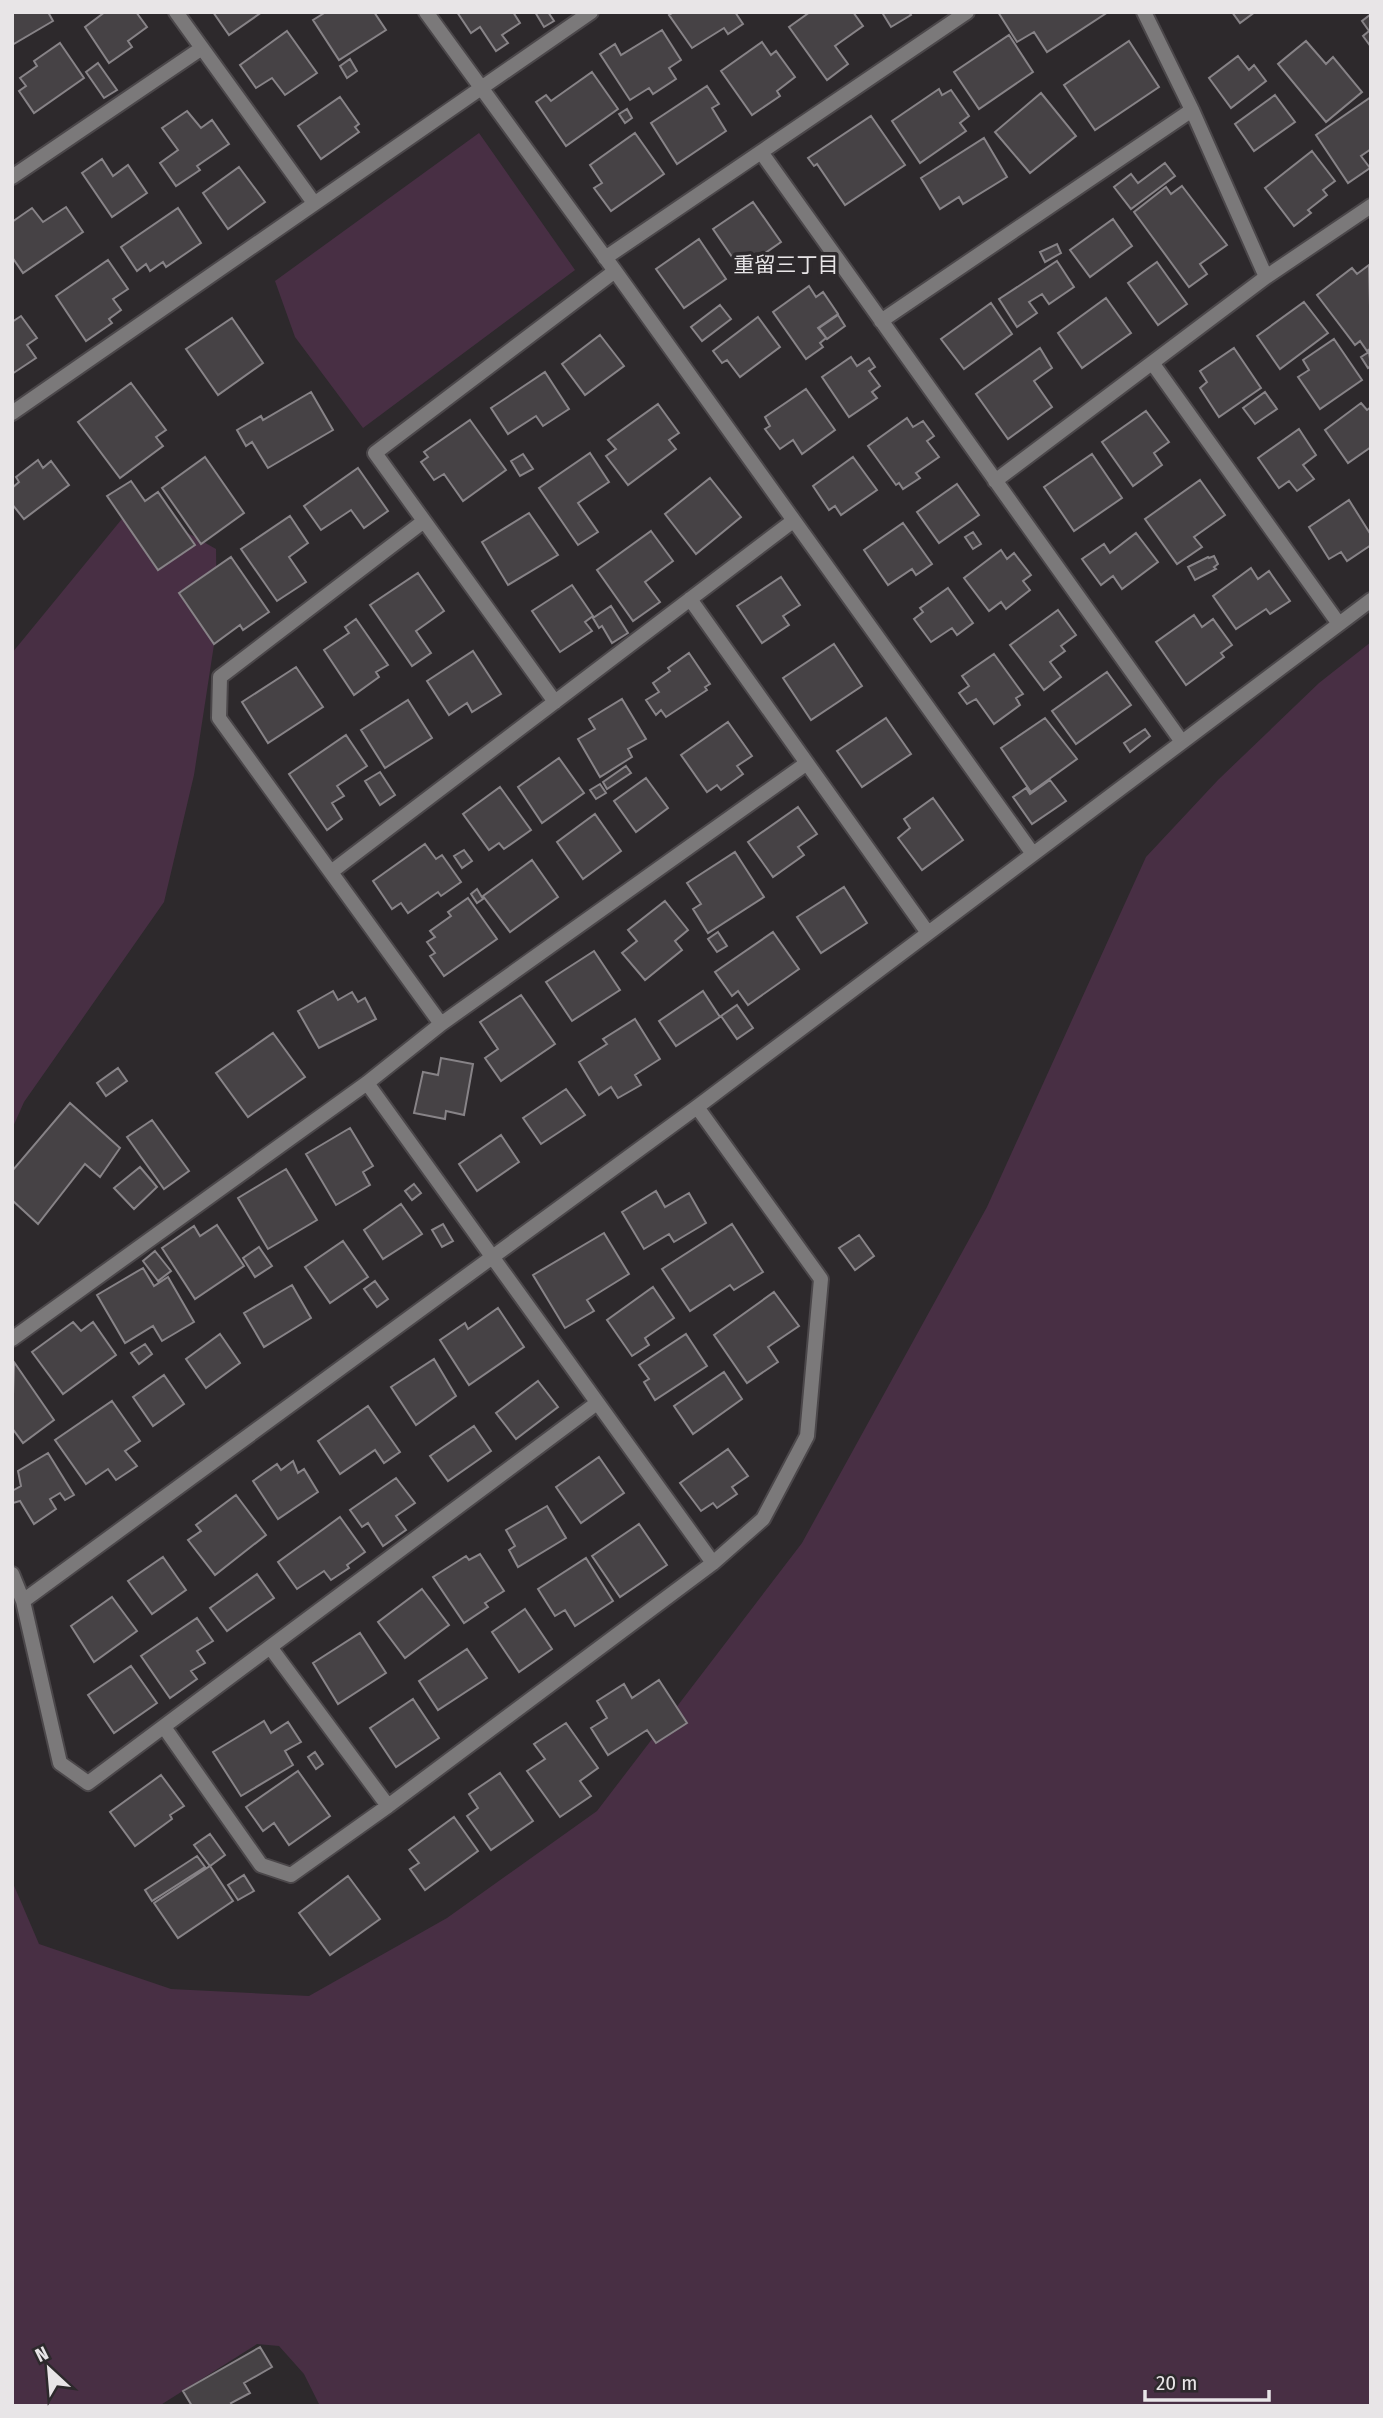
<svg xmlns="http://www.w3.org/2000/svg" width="1383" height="2418" font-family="'Fira Sans Condensed','Noto Sans JP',sans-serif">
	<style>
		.green { fill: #482f44 }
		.building { fill: #464245; stroke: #878387; stroke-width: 2 }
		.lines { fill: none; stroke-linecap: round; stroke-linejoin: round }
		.minor-casing { stroke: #4b474a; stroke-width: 18 }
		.minor { stroke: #7b797a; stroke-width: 14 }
		.labels { text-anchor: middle; stroke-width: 7; stroke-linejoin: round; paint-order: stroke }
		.neighbourhood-label { font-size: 21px; fill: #e8e5e7; stroke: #2d292c }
	</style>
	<rect width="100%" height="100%" fill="#2d292c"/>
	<path class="green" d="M479,133L575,270L363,428L295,337L275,281Z
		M135,503L216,549L217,625L194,775L164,902L24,1102L12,1129V653Z
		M1371,642V2406H320L304,2374L279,2346L257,2344L159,2406H12V1881L39,1944L171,1989L309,1996L447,1918L597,1811L802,1543L987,1207L1146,857L1218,780L1319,683Z"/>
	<path class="building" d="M12,12H48L53,21L12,45Z
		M105,12H136L147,27L128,41L132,47L109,63L85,27Z
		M213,12H262L229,35Z
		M326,12H374L386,30L339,60L313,20Z
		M457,12H513L520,23L502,35L508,43L496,51L480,27L471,33Z
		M535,12H548L554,21L544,27Z
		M674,12H735L743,24L728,34L724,28L692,48L669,15Z
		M810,12H853L863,26L835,46L848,64L827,80L789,27Z
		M885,12H909L911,15L891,27L883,14Z
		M998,12H1108L1047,52L1034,32L1017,42Z
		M1232,12H1255L1240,23Z
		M1371,14V47L1363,36L1369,31L1362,21Z
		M662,30L681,60L669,68L676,79L653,94L649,88L630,100L600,54L615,44L621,55Z
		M287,31L317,73L285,95L272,78L256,88L240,65Z
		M1009,35L1033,72L979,109L954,72Z
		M1129,41L1159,87L1095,130L1064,85Z
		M1306,41L1326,64L1333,57L1362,92L1326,122L1278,64Z
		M762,42L771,55L776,51L795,77L777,91L780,96L752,115L721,71Z
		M60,43L84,78L34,113L19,91L26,86L20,78L37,66L34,61Z
		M1238,56L1249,70L1254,65L1266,81L1231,108L1209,78Z
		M350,59L357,71L347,78L340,66Z
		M98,63L117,90L104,98L86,72Z
		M592,72L618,109L566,146L536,102L546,95L551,101Z
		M707,86L719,104L712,108L726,131L677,164L651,123Z
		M939,89L942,95L951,90L969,116L960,123L966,131L920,163L892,121Z
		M1041,93L1076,136L1030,173L995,132Z
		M1275,95L1295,122L1254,151L1235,124Z
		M340,97L359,124L355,127L359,132L321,159L298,126Z
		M1371,97V149L1361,156L1370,168L1348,183L1316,135Z
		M627,109L632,118L625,123L619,114Z
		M187,111L201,128L212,120L229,144L197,166L200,170L176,186L160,163L178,150L162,128Z
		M871,116L905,165L845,205L817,164L814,166L808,158Z
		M635,133L664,174L611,211L594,188L602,183L590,165Z
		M984,138L1007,177L963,204L959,197L940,209L921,178Z
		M1312,151L1335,181L1323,190L1327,195L1308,210L1311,213L1294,226L1265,188Z
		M102,159L113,176L128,165L147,193L112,217L82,173Z
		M1165,163L1175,176L1131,209L1114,187L1131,174L1138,183Z
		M239,167L265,202L228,229L203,193Z
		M1182,186L1227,245L1200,264L1207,274L1189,287L1134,212L1166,187L1171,194Z
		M753,202L781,242L741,270L713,229Z
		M66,207L83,232L23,273L12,257V222L32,208L43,222Z
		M178,208L201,243L166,267L163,262L150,271L146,264L137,271L121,247Z
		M1113,219L1132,246L1090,277L1070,250Z
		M699,239L726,279L684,308L656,269Z
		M1057,244L1061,253L1045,262L1040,252Z
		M108,260L128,289L113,299L121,310L109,319L112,323L86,341L56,296Z
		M1057,261L1074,287L1049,304L1042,294L1029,302L1037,313L1017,327L999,299Z
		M1157,262L1187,304L1158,325L1128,283Z
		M1369,265L1371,348L1367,351L1360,341L1355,345L1317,295L1352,268L1357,274Z
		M809,286L816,297L823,292L838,314L818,328L826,338L820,343L823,347L806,359L773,312Z
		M1106,298L1131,333L1082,368L1058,333Z
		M1304,302L1328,333L1280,369L1257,336Z
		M991,303L1012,334L964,369L941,339Z
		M720,305L731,319L702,341L691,327Z
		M838,315L845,326L827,339L819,328Z
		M21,316L37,338L27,345L36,358L12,374V322Z
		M758,317L780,347L740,377L727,360L722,363L713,351Z
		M232,318L263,363L218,395L186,349Z
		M600,335L624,366L585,395L562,364Z
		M1334,339L1362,380L1320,409L1298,377L1309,370L1303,360Z
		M1040,348L1052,368L1034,381L1052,407L1008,439L976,394Z
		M1234,348L1261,388L1219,417L1200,388L1207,382L1200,371Z
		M1369,352L1371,366L1368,368L1361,357Z
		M851,357L857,366L869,358L875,367L869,371L880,386L872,392L877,398L849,417L822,377Z
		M545,372L569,409L543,426L536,416L508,434L491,408Z
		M131,383L166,430L156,437L163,446L120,478L78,422Z
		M806,389L835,430L802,454L793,440L780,449L765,429L770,426L765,417Z
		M311,392L333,430L268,468L252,442L246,446L237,430L261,416L263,420Z
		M1265,392L1277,409L1255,424L1243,408Z
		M1361,403L1367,410L1371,407V447L1348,463L1325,430Z
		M658,404L679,433L669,440L676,449L628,485L606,456L616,449L608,440Z
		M1146,411L1169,442L1154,453L1162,465L1133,486L1102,442Z
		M907,418L913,427L923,421L934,436L927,441L939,457L916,473L920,478L903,489L899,483L896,485L868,446Z
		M470,420L506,470L463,501L444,474L434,480L421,462L428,457L424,452Z
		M1299,429L1316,455L1303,465L1314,479L1297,491L1289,481L1279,488L1258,458Z
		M590,453L609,482L578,503L598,532L578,545L539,488Z
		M523,454L533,469L520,476L511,461Z
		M1092,454L1122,498L1074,531L1044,487Z
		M205,457L244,513L201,544L162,488Z
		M853,457L877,490L841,515L835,506L829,510L813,486Z
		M38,460L43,468L51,461L69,485L24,519L12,504V488L19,482L16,477Z
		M358,468L388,511L364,528L351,510L321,530L304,506Z
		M710,478L741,517L696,554L665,514Z
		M1200,480L1225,515L1194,537L1202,547L1177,564L1145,519Z
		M131,481L145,501L158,492L195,545L158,570L107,496Z
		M957,484L979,515L939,543L917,512Z
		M1349,500L1371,535V545L1347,561L1341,552L1329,559L1309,527Z
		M529,513L558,555L508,585L482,542Z
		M290,516L308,543L289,557L306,582L277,601L241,549Z
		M903,523L932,564L916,575L912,569L888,585L864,550Z
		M651,531L673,561L645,582L660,602L633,621L597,570Z
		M973,532L981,544L973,549L965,537Z
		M1136,533L1158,562L1122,589L1113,576L1101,585L1082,559L1104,544L1110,553Z
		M1001,550L1007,559L1014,553L1031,575L1023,581L1030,590L1006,609L1001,602L989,611L964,578Z
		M1214,556L1218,564L1214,567L1216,569L1195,580L1188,567L1208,557L1209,558Z
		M231,557L269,612L243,630L240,625L214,644L179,593Z
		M1251,568L1258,579L1269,571L1290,601L1270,614L1266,609L1236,629L1213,596Z
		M418,573L444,611L416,631L431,653L412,666L370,605Z
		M781,577L800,605L783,616L789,625L762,643L737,606Z
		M572,585L593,616L585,622L592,631L560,652L532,611Z
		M948,588L973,623L957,635L952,628L931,642L914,619L923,612L920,608Z
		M611,606L628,633L612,643L602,626L599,628L593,618Z
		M1058,610L1076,635L1061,646L1065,651L1050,662L1061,677L1044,690L1010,645Z
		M1194,615L1202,627L1213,619L1232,645L1221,653L1224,657L1186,685L1156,642Z
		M356,619L388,665L376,672L379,677L354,695L324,650L349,633L345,627Z
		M834,644L862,686L811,720L783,678Z
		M473,651L501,694L472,712L467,703L449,715L427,681Z
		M689,653L710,684L705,687L707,690L666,717L661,710L656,715L646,700L659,692L653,683L670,671L668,668Z
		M994,654L1023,694L1016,698L1020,705L994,724L976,699L967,704L959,693L969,686L962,676Z
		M296,667L323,707L268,743L242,702Z
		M1107,672L1131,705L1076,744L1052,711Z
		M622,699L646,739L628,749L632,757L600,777L578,739L595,729L589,719Z
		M408,700L432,738L385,768L361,730Z
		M886,718L911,754L862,787L837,751Z
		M1045,718L1077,759L1031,792L1001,748Z
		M728,722L752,756L737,766L743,774L721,790L717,785L707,792L681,755Z
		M1145,729L1150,736L1130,752L1124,743Z
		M346,735L367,766L337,786L344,796L332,803L342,819L327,830L289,774Z
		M559,758L584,793L542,823L518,787Z
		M626,766L631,773L607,789L603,782Z
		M380,772L395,795L380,805L365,781Z
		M646,778L668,808L636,832L614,801Z
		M1050,780L1066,801L1032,824L1013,797L1026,788L1030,794Z
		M600,784L606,793L596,799L590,790Z
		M500,787L531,830L504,849L499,843L489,850L463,814Z
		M933,798L963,840L922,870L898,838L910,828L904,819Z
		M798,807L817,834L798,847L804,855L773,877L748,842Z
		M595,814L621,851L583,879L557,842Z
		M425,844L436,859L442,855L461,882L441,896L438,892L408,913L401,903L392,909L373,881Z
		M464,850L472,861L462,868L454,856Z
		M735,852L764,897L708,933L693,909L701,904L687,883Z
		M532,860L558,897L510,932L483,896Z
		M844,887L867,923L821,953L797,917Z
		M477,889L483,899L477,903L471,894Z
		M468,898L497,939L444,976L430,956L435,953L427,942L435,937L430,931L451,916L448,912Z
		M665,901L688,930L675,941L682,950L645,980L622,953L637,941L628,930Z
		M718,932L727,946L717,952L708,939Z
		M773,932L799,969L748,1005L738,991L732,996L715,972Z
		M594,951L620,990L572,1021L546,982Z
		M333,991L338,1000L352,992L358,1002L365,998L376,1019L319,1048L298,1011Z
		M703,991L720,1017L676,1046L659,1021Z
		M521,995L555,1044L501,1081L485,1058L498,1049L480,1022Z
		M737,1005L753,1028L737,1039L721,1016Z
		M635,1019L660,1059L635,1075L641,1085L618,1098L611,1087L599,1095L579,1062L607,1044L603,1039Z
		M273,1033L305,1077L248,1117L216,1073Z
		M441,1058L473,1064L464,1115L446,1111L445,1119L414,1113L423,1072L438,1075Z
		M118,1068L127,1081L106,1096L97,1083Z
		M566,1089L585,1115L541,1144L523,1118Z
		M70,1103L120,1148L100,1177L85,1164L38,1224L12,1200V1171Z
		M152,1120L189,1171L164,1189L127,1137Z
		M350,1128L373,1166L363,1172L370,1185L336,1205L306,1154Z
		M501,1135L519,1162L477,1191L459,1164Z
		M140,1167L157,1187L134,1209L114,1188Z
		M286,1169L317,1220L268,1249L238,1198Z
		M414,1184L421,1193L412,1200L405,1191Z
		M656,1191L665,1207L689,1193L706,1223L674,1242L669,1234L644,1249L622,1212Z
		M401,1204L422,1234L383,1259L364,1230Z
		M443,1224L453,1241L442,1247L432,1230Z
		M732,1224L763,1272L734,1290L730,1285L690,1311L662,1269Z
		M217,1225L244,1266L195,1299L162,1248L194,1226L200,1236Z
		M604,1233L629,1274L587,1300L594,1311L565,1328L533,1275Z
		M859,1235L874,1256L855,1270L839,1248Z
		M343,1241L368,1277L330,1303L305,1267Z
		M259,1247L272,1266L255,1277L243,1258Z
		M155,1251L171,1271L158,1281L143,1261Z
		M143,1268L154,1286L168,1277L194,1322L162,1341L153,1326L125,1343L97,1295Z
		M375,1281L388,1299L377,1307L364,1289Z
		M292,1285L311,1318L264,1347L244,1313Z
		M653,1287L674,1318L645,1338L649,1345L632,1356L607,1320Z
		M774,1292L799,1326L768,1347L778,1362L747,1383L714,1335Z
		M498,1308L524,1347L469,1385L440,1340L465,1323L468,1329Z
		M73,1322L81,1331L93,1322L116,1355L63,1394L32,1352Z
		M220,1334L240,1363L206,1388L186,1359Z
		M686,1334L707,1366L655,1400L644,1382L649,1379L639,1365Z
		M145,1344L152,1354L139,1364L131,1353Z
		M434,1359L456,1396L416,1425L391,1387Z
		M14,1362L54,1420L23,1443L12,1428Z
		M724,1372L742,1399L693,1434L674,1406Z
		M164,1375L184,1404L153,1426L133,1397Z
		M538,1381L558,1407L516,1439L496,1413Z
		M112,1401L140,1441L125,1451L137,1466L116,1480L108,1469L86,1484L55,1440Z
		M368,1406L400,1452L384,1463L375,1450L340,1474L318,1441Z
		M474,1426L491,1451L448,1481L430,1456Z
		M728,1449L748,1476L732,1487L737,1494L717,1508L713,1503L701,1511L680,1483Z
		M48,1453L74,1495L65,1500L60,1493L50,1499L56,1509L34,1524L20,1501L13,1503L12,1491L21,1486L18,1471Z
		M599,1457L624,1493L581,1523L556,1487Z
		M293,1461L298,1473L304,1469L318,1492L278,1519L253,1481L277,1464L281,1470Z
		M396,1478L415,1503L396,1516L406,1530L383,1546L368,1523L362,1527L350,1510Z
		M236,1495L266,1535L215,1575L188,1540L201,1531L196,1525Z
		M547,1506L566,1538L518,1567L509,1550L515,1546L506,1530Z
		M340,1517L365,1552L347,1565L349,1568L331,1580L324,1571L297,1589L278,1562Z
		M639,1524L667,1565L620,1597L592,1556Z
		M480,1554L504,1591L485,1603L488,1607L464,1623L433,1577L466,1556L469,1560Z
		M163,1557L186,1590L152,1614L128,1581Z
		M586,1558L613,1601L575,1626L565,1610L555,1616L538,1589Z
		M257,1574L274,1598L227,1631L210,1608Z
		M422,1589L449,1625L405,1658L378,1622Z
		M112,1597L137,1631L94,1662L71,1626Z
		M525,1609L552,1649L519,1672L492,1632Z
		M197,1618L213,1641L197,1651L205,1663L191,1671L197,1679L170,1698L141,1656Z
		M360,1633L386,1673L338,1704L313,1663Z
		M467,1649L487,1678L438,1710L419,1681Z
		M131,1666L157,1703L114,1733L88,1695Z
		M659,1680L687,1723L656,1743L647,1730L608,1755L591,1728L607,1718L597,1701L624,1684L632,1698Z
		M413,1699L439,1738L396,1767L370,1728Z
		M264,1721L271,1733L288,1722L301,1742L285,1751L293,1765L241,1796L213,1752Z
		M566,1723L598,1768L580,1781L591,1796L560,1817L527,1771L545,1759L534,1744Z
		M315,1752L323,1764L316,1769L308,1757Z
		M298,1771L330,1816L289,1845L274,1823L263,1831L246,1807Z
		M500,1773L533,1821L491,1850L467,1816L478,1808L469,1794Z
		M161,1775L184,1806L170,1815L172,1819L135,1846L110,1812Z
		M454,1817L478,1851L425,1890L410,1869L419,1863L409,1850Z
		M210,1834L225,1855L210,1866L194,1845Z
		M197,1856L205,1867L152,1901L145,1890Z
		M210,1866L233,1901L178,1938L154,1903Z
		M244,1875L254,1891L238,1900L228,1885Z
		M348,1876L380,1919L330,1955L299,1913Z
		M260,2347L272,2367L244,2383L250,2393L231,2403L233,2406H192L183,2391Z"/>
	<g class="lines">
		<g class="minor-casing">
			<path id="minor" d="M176,12L314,203
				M426,12L615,271L1033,854
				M761,152L1182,742
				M12,177L202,48
				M605,258L967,12
				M1266,277L1371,206
				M881,321L1192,110
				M1153,364L1339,624
				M12,413L591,12
				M995,481L1266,277L1192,110L1144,12
				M424,521L220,677L219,718L441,1024
				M690,599L928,933
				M555,702L375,453L615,271
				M331,872L793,521
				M367,1083L713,1563
				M12,1339L367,1083L441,1024L807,763
				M12,1574L23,1601L60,1763L88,1783L597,1403
				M23,1601L697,1107L1371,600
				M270,1647L388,1806
				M164,1727L261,1865L291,1875L388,1806L713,1563L763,1519L807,1436L821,1279L697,1107"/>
		</g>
		<use href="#minor" class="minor"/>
	</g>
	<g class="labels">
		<g class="neighbourhood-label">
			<text x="786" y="272">重留三丁目</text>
		</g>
	</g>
	<rect width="1383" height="2418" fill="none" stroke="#e8e5e7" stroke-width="28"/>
	<g transform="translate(49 2369) rotate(334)" stroke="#2d292c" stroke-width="5" paint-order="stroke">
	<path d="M0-5L12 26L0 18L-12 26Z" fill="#e8e5e7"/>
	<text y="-10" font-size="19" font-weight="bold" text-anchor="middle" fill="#e8e5e7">N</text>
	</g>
	<path d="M1145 2390v10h124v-10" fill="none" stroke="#e8e5e7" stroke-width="3.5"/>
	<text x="1156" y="2390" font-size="21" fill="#e8e5e7" stroke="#2d292c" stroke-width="5" paint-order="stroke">20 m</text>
</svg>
